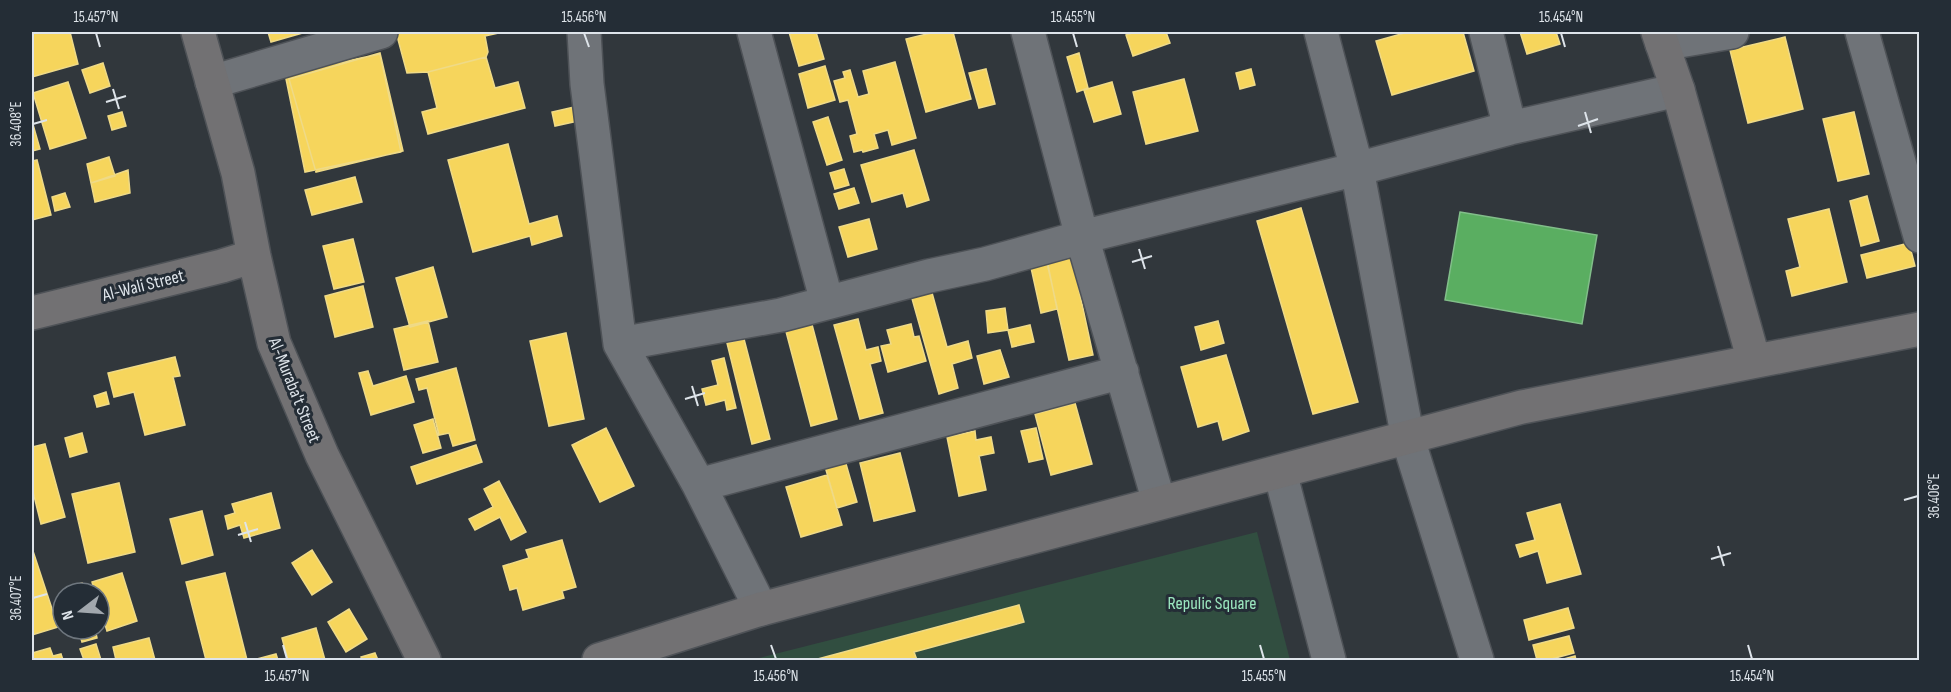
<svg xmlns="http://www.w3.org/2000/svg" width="1951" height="692" font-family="'Sofia Sans Condensed',sans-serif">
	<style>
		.green { fill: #314e40 }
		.homes { fill: #f6d55c; stroke: #efda87; stroke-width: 1.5 }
		.public { fill: #5aae61; stroke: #82be8a; stroke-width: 1.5 }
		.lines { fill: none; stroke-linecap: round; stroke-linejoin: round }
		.street-casing { stroke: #4e5257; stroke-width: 36 }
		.secondary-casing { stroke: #4e5257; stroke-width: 36 }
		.street { stroke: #6f7378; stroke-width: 33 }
		.secondary { stroke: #727173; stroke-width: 33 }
		.ticks { fill: none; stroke: #dee4ea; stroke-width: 2 }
		.labels { text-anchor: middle; stroke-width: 6; stroke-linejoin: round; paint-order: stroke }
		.street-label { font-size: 18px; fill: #dee4ea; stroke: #242d36 }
		.park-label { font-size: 18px; fill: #9be7bf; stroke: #242d36 }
		.neatline { fill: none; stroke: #dee4ea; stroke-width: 2 }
		.ticks-label { font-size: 15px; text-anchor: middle; fill: #dee4ea }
	</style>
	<rect width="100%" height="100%" fill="#31373c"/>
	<path class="green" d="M1257,532L1290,660H751Z"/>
	<path class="homes" d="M32,32H70L78,64L32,77Z
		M268,32H306L271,42Z
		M396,32H503L485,36L488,52L486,57L428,72L407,73Z
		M789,32H816L824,59L799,66Z
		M935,32H953L971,99L926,112L906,39Z
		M1135,32H1166L1170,43L1133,56L1126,35Z
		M1408,32H1463L1474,71L1392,95L1376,41Z
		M1520,32H1556L1560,44L1527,54Z
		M1785,37L1803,109L1748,123L1730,50Z
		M380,53L403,151L316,172L289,79Z
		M1079,53L1088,88L1077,92L1067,57Z
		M380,54L401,152L305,172L285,74Z
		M486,57L495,88L518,82L525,108L428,134L422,112L437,108L428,72Z
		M895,62L916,138L892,145L888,130L874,134L878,148L863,152L862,150L854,152L850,136L857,134L848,100L840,102L834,81L845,78L843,72L850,70L858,97L869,94L863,71Z
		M103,63L110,86L90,93L82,70Z
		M825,66L835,100L808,108L799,74Z
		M986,69L995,104L979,108L969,73Z
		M1251,69L1255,85L1240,89L1236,73Z
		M1184,79L1198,131L1146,144L1133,92Z
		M68,82L86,138L50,149L33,93Z
		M1112,82L1121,114L1094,122L1084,90Z
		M579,106L583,120L555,126L552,112Z
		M122,112L126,126L112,130L108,116Z
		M1854,112L1869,174L1838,181L1823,119Z
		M828,117L842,160L827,165L813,122Z
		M32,121L40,149L32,151Z
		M508,144L529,224L557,216L562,236L532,245L530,236L473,252L448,160Z
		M914,150L929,200L907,207L903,193L872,202L861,165Z
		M109,157L115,176L91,183L87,164Z
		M37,160L51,215L32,220V161Z
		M844,169L849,185L835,189L830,173Z
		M128,170L130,193L95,202L91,183Z
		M355,177L362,202L312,215L305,190Z
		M854,188L859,203L839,209L834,194Z
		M65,193L70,207L55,211L52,197Z
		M1867,196L1879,241L1861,246L1850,201Z
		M1301,208L1358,402L1313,414L1257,221Z
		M1829,209L1847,282L1792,296L1786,271L1800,267L1788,219Z
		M869,219L877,249L848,257L839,227Z
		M353,239L364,282L334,289L323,246Z
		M1909,243L1915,266L1867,278L1861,255Z
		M1070,248L1093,355L1069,360L1045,254Z
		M1047,260L1057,309L1041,313L1030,263Z
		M433,267L447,317L410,327L396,278Z
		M929,282L947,347L968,341L972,358L952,364L958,388L939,394L909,288Z
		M363,286L373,327L335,337L325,296Z
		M1005,308L1008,330L988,333L986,311Z
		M810,317L837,419L811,426L784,324Z
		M858,319L866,350L878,347L881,361L870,364L883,413L860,419L834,325Z
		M428,321L438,362L404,370L394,329Z
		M1218,321L1224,343L1201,350L1195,327Z
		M911,324L914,337L919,336L926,361L888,372L881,346L891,344L887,330Z
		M1030,325L1034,342L1012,347L1008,330Z
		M566,333L584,419L549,426L530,341Z
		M744,339L770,439L752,444L727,343Z
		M1000,350L1009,377L984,384L977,356Z
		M1226,355L1249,431L1223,440L1218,421L1198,427L1181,367Z
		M175,357L180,376L173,377L185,425L145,435L134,392L114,397L108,373Z
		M724,358L736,408L727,410L725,400L706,405L702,389L718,385L712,361Z
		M456,368L475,440L453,446L449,433L439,435L427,388L419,390L416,379Z
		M368,371L373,386L406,376L414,402L371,415L359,373Z
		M106,392L109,404L97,407L94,396Z
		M1075,403L1092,464L1051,475L1035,414Z
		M433,419L441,448L423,453L414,425Z
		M606,428L634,486L600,502L572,445Z
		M1036,428L1043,459L1029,462L1021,431Z
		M975,431L976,440L991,437L994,453L979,456L986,490L959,496L947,437Z
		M82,433L87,452L70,457L65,438Z
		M45,444L65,517L41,524L32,488V447Z
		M476,445L482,462L417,484L411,467Z
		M900,453L915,511L874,521L860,463Z
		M844,457L857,502L837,508L824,463Z
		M827,475L842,525L801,537L786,487Z
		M499,481L526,532L511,540L500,517L475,530L469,519L493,507L484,489Z
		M119,483L135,552L88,563L72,494Z
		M271,493L280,528L244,538L240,525L228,529L225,516L235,513L232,504Z
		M1560,504L1581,574L1547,583L1538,551L1520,557L1516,545L1535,540L1527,513Z
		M202,511L213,555L182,564L170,519Z
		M562,540L576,587L562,591L564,598L523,610L517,588L510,590L503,566L529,558L526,550Z
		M32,548L58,627L32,635Z
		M312,550L332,582L312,595L292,563Z
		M122,573L137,621L107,631L99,605V593H95L92,582Z
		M225,573L247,660H206L186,582Z
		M82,583L85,593H68L66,588Z
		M1019,605L1024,622L914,652L917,660H814Z
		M1568,608L1574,628L1529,640L1524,620Z
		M349,609L367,639L346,652L328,622Z
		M316,628L325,660H288L282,638Z
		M78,629H95L97,638L82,642Z
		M1569,636L1574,653L1548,660H1537L1533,645Z
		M149,638L155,660H116L113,647Z
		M96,644L101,660H84L80,649Z
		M50,648L53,656L61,654L63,660H32V653Z
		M375,653L378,660H362L361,657Z
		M276,654L278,660H253Z
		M1575,656L1576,660H1560Z"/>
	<path class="public" d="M1460,212L1597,235L1582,324L1445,300Z"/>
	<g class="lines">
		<g class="street-casing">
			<path id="street" d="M584,32L587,84L620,344L699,485L761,609
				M754,32L827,302
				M1028,32L1082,237L1159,502
				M1321,32L1357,169L1408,439L1477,660
				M1486,32L1510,128
				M1862,32L1920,236
				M1662,44L1732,32
				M212,82L381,32
				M620,344L781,315L929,276L985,264L1082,237L1357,169L1510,128L1678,90
				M1280,472L1329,660
				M699,485L1122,372"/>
		</g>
		<g class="secondary-casing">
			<path id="secondary" d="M198,32L238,173L254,256L274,343L322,455L424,660
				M1658,32L1678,90L1754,361
				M32,313L222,266L254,256
				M599,660L761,609L1522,407L1920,329"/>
		</g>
		<use href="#street" class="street"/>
		<use href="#secondary" class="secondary"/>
	</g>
	<path class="ticks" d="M96,33L100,47M584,33L589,47M1073,33L1077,47M1561,33L1565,47M113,89L119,109M106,102L126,96M1585,112L1591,133M33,124L47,120M1578,126L1598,119M1139,249L1145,269M1132,262L1152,256M692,386L698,406M685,399L705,393M1904,500L1918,496M245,522L251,542M238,535L258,529M1718,546L1724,566M1711,559L1731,553M33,598L47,594M283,645L287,659M771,645L776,659M1260,645L1264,659M1748,645L1752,659"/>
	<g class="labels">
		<g class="street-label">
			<text transform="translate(143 285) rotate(-14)" y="6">Al-Wali Street</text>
			<text transform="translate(295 390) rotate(68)" y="6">Al-Muraba't Street</text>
		</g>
		<g class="park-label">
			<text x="1212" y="609">Repulic Square</text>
		</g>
	</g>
	<rect width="1951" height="692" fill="none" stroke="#242d36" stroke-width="66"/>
	<g transform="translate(81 611) rotate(253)"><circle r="28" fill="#242d36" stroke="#6e767e" stroke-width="1.5"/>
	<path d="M0-4.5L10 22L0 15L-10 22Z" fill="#a1a7ad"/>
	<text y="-9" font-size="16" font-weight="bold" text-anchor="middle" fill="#dee4ea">N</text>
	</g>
	<rect x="33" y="33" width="1885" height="626" class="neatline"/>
	<g class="ticks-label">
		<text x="96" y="22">15.457°N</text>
		<text x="584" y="22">15.456°N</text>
		<text x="1073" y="22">15.455°N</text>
		<text x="1561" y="22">15.454°N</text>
		<text transform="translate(16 124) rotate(-90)" y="5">36.408°E</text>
		<text transform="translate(1934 496) rotate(-90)" y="5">36.406°E</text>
		<text transform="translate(16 598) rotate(-90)" y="5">36.407°E</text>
		<text x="287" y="681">15.457°N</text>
		<text x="776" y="681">15.456°N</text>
		<text x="1264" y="681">15.455°N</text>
		<text x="1752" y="681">15.454°N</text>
	</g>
</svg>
